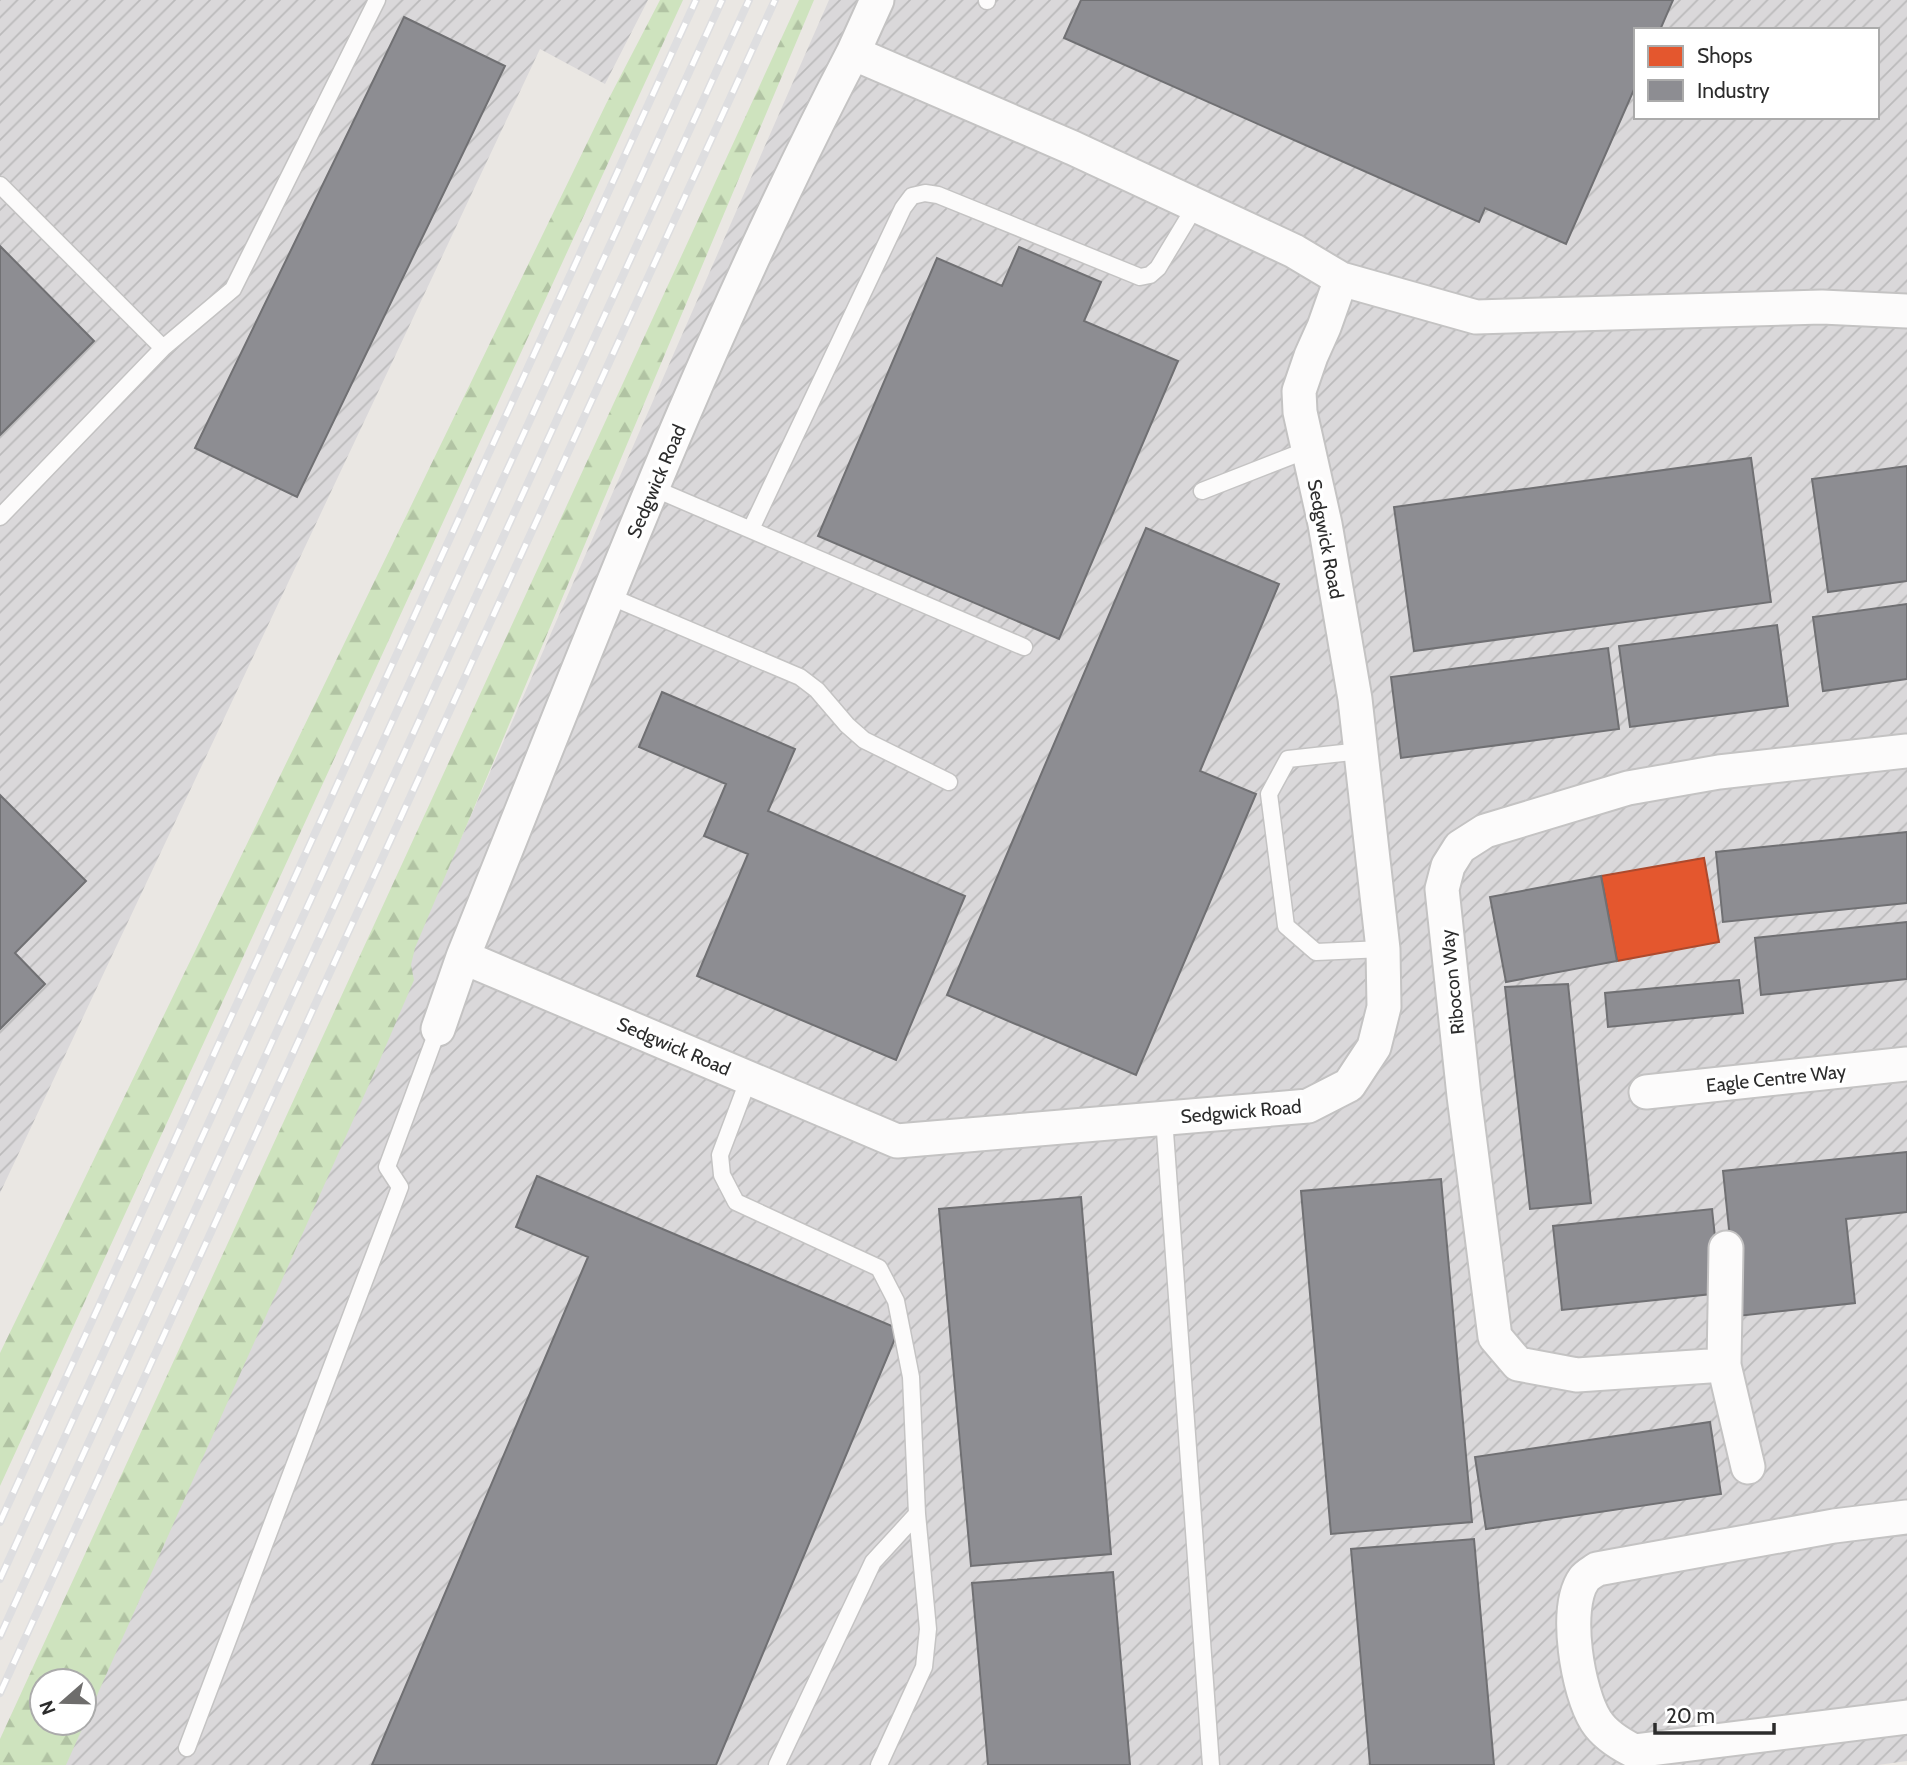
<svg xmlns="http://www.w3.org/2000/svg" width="1907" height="1765" font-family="Cabin,sans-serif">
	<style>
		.industrial { fill: url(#industrial-furrows); fill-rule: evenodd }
		.forest { fill: url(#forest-firs); fill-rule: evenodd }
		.shops { fill: #e4572e; stroke: #ad4a2d; stroke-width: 2 }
		.industry { fill: #8d8d92; stroke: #707073; stroke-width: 2 }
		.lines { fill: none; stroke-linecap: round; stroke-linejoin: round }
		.lane-casing { stroke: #c4c3c3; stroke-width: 19 }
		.street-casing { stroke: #c4c3c3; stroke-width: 37 }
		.lane { stroke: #fcfbfb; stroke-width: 16 }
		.street { stroke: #fcfbfb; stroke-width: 33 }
		.rail-casing { stroke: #dedee0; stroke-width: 8 }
		.rail { stroke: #fff; stroke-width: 5; stroke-dasharray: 16; stroke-linecap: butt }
		.labels { text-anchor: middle; stroke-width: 7; stroke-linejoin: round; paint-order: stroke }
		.street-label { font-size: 19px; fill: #2c2c2c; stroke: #fff }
	</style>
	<defs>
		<pattern id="industrial-furrows" width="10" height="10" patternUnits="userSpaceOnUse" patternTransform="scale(1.75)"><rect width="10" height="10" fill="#dad8da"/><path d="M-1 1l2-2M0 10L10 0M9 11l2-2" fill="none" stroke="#bbbabb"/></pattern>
		<pattern id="forest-firs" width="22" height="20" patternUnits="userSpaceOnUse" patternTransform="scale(1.75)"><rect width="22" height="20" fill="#cee3be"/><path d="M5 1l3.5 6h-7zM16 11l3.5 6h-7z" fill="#b1c3a3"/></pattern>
	</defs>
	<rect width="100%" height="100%" fill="#eae7e3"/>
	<path class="industrial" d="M0,0H648L605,84L540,49L0,1193Z
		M829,0H1907V1761L1878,1765H54L84,1723V1697ZM1636,30H1877V117H1636Z"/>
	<path class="forest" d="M660,0H683L0,1486V1353L606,104Z
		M799,0H814L415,948L411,965L414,980L379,1062L66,1765H0V1739ZM42,1681H84V1723H42Z"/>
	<path class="shops" d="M1704,858L1719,942L1617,961L1601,876Z"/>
	<path class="industry" d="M1081,0H1673L1660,30H1636V85L1566,244L1485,208L1479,222L1064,38Z
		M404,17L505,66L297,497L195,448Z
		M0,246L94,341L0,435Z
		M1019,247L1101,282L1084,321L1178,361L1059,639L818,536L937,258L1002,286Z
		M1751,458L1771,602L1414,651L1394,507Z
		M1907,466V581L1828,592L1812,479Z
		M1146,528L1279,584L1200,771L1256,794L1136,1075L947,995Z
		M1907,604V679L1823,691L1813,617Z
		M1777,625L1788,706L1630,727L1619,646Z
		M1608,648L1619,729L1401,758L1391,677Z
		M662,692L795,749L768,811L965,896L896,1060L697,976L748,854L704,836L726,784L639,747Z
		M0,795L86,881L15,953L45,984L0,1029Z
		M1907,832V903L1723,922L1716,852Z
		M1601,876L1617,961L1506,982L1490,897Z
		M1907,922V979L1761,995L1755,938Z
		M1739,980L1743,1013L1608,1027L1605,993Z
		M1568,984L1591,1203L1530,1209L1505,987Z
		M1907,1152V1212L1846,1219L1855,1303L1738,1316L1723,1171Z
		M537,1176L899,1329L716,1765H372L588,1257L516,1227Z
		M1441,1179L1472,1522L1331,1534L1301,1191Z
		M1081,1197L1111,1554L971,1566L939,1209Z
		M1712,1209L1721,1293L1562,1310L1553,1226Z
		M1710,1422L1721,1494L1486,1529L1475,1457Z
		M1474,1539L1494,1765H1370L1351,1549Z
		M1113,1572L1130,1765H988L972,1583Z"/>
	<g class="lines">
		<g class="lane-casing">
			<path id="lane" d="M987,1V0
				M0,185L163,348L233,289L377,0
				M653,488L1024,647
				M1202,491L1307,450
				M0,517L163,348
				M751,529L903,208L912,196L925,193L938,195L1140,277L1150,275L1158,268L1196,205
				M609,596L800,677L817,690L847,725L864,740L949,782
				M1361,751L1288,759L1269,794L1286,926L1316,952L1383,949
				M749,1078L720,1155L722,1175L736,1202L879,1268L896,1301L911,1377L917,1514L928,1629L924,1667L879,1765
				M1164,1118L1211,1765
				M187,1748L400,1187L387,1167L438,1029
				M777,1765L873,1562L917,1514"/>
		</g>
		<g class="street-casing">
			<path id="street" d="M877,0L853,53L1073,148L1294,251L1341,279L1476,317L1822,307L1907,311
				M463,957L897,1141L1308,1106L1349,1085L1374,1047L1384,1007L1383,949L1355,699L1325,524L1300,412L1299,391L1311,356L1324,327L1341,279
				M438,1029L463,957C586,653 701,344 853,53
				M1646,1092L1907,1064
				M1726,1248L1724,1365L1577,1375L1518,1364L1495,1337L1464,1096L1442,889L1448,866L1460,847L1485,831L1628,788L1719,772L1907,751
				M1724,1365L1748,1467
				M1907,1517L1834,1526L1597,1569C1593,1572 1587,1575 1584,1579C1563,1608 1578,1693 1596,1721C1605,1735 1620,1744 1634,1751L1907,1717"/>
		</g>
		<use href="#lane" class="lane"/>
		<use href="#street" class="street"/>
		<g class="rail-casing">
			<path id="rail" d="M0,1522L696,0
				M0,1579L722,0
				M0,1636L749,0
				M0,1693L775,0"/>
		</g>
		<use href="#rail" class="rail"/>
	</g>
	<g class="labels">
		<g class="street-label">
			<text transform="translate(656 481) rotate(-67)" y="7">Sedgwick Road</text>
			<text transform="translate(1326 539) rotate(79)" y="7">Sedgwick Road</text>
			<text transform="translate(1452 982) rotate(-96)" y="7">Ribocon Way</text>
			<text transform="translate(674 1046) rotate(23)" y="7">Sedgwick Road</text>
			<text transform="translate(1776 1078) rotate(-6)" y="7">Eagle Centre Way</text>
			<text transform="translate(1241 1111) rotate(-5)" y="7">Sedgwick Road</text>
		</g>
	</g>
	<rect x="1634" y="28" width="245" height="91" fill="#ffffff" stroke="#ababab" stroke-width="2"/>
	<rect x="1648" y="46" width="35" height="21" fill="#e4572e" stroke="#ababab" stroke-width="2"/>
	<text x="1697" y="63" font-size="21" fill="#2c2c2c">Shops</text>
	<rect x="1648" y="80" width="35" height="21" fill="#8d8d92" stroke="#ababab" stroke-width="2"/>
	<text x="1697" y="98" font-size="21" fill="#2c2c2c">Industry</text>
	<g transform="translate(63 1702) rotate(250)"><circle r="33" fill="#ffffff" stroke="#ababab" stroke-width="2"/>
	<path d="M0-5L12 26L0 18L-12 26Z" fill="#6e6d6c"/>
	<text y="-10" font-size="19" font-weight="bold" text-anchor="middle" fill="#2c2c2c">N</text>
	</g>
	<path d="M1655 1723v10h119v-10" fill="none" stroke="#2c2c2c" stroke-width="3.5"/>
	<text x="1666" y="1723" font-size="21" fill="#2c2c2c" stroke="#ffffff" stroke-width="5" paint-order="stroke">20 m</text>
</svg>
